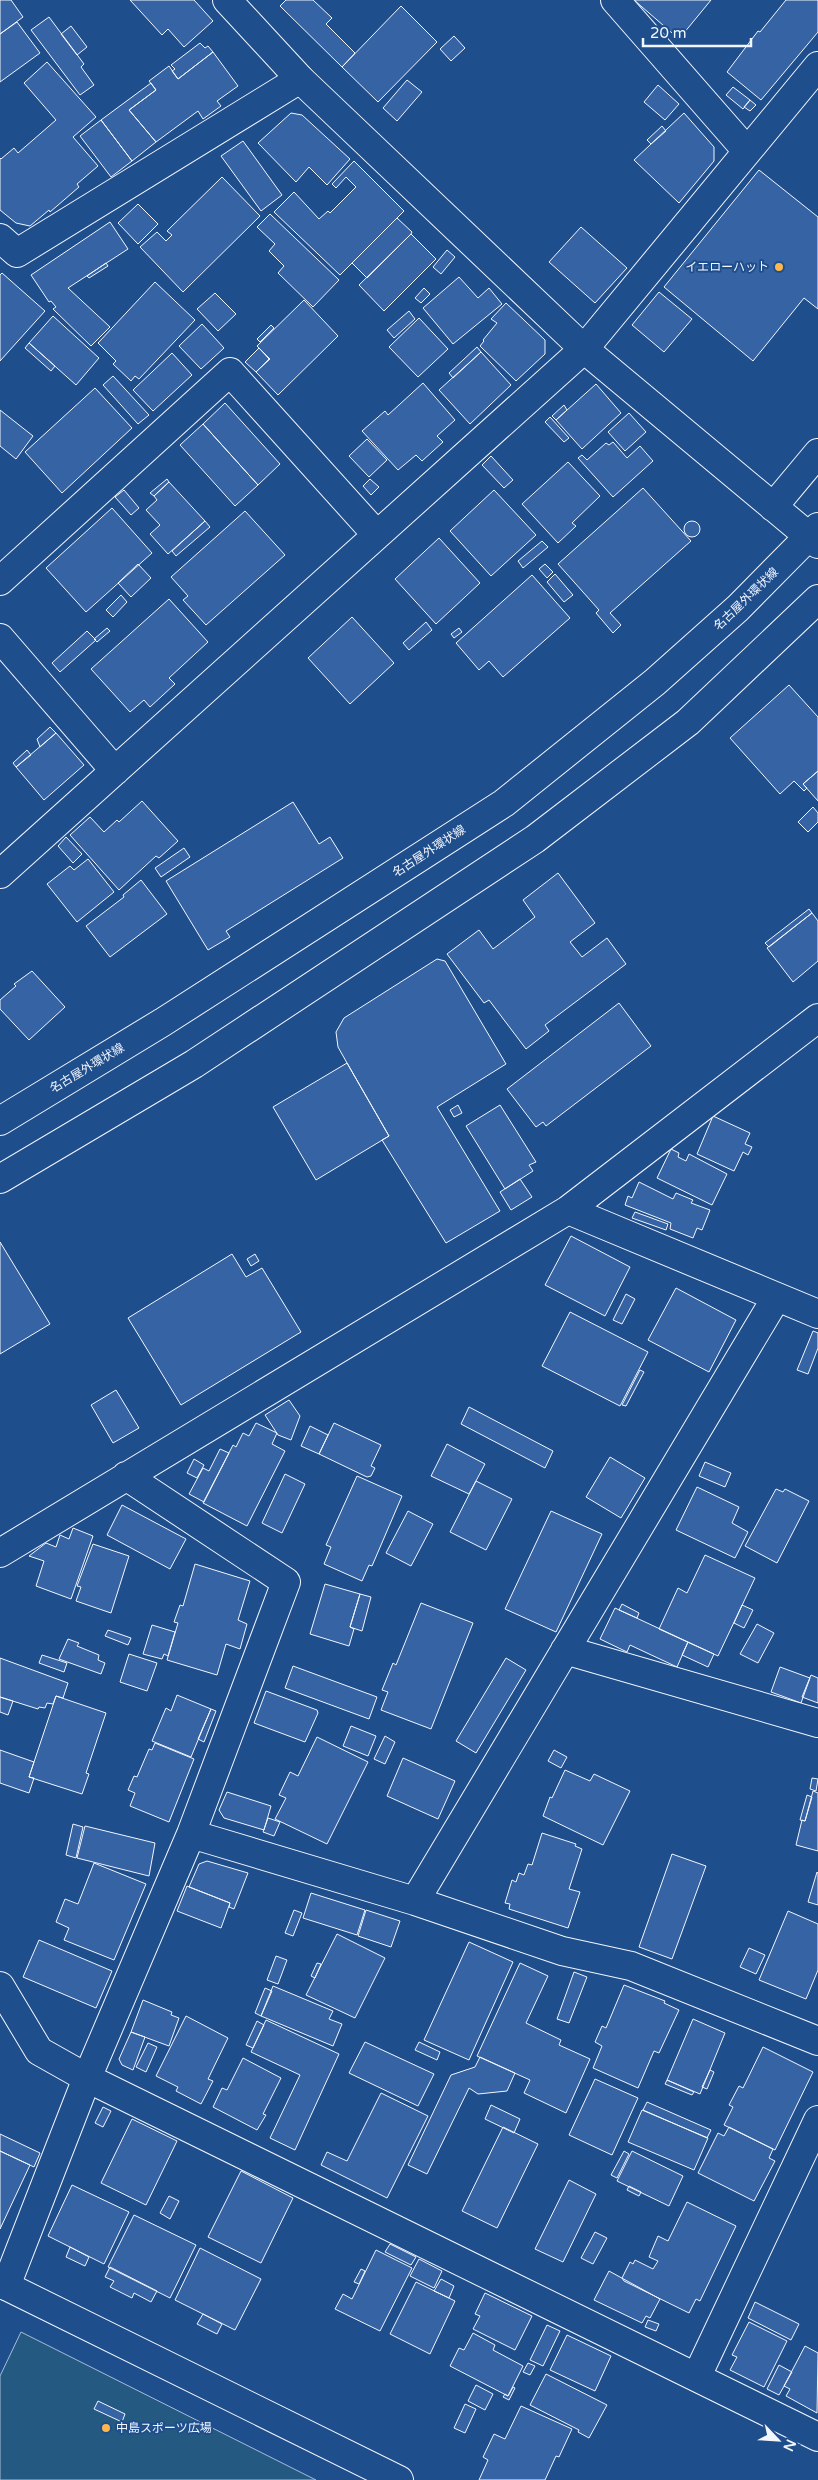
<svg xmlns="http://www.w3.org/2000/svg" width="818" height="2480" font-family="'Varela Round','Noto Sans JP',sans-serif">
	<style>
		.green { fill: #245a82; stroke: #a8bbd7 }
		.building { fill: #3563a3; stroke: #f2f6ff }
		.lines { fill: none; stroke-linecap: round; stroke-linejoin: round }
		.street-casing { stroke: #f2f6ff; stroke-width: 30 }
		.secondary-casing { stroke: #f2f6ff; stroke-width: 30 }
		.street { stroke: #1f4e8c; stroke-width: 28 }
		.secondary { stroke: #1f4e8c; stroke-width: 28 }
		.poi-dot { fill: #ffb74d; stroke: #1f4e8c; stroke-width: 2 }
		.labels { text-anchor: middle; stroke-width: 4; stroke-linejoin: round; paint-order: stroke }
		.poi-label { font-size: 12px; fill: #f2f6ff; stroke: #1f4e8c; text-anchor: end }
		.street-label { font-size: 12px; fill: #f2f6ff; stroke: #1f4e8c }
	</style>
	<rect width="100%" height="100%" fill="#1f4e8c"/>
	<path class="green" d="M21,2332L316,2480H0V2376Z"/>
	<path class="building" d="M0,0H11L23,17L0,34Z
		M130,0H194L213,21L184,47L168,29L162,35Z
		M286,0H313L332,18L326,24L355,53L342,67L280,6Z
		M634,0H711L679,39Z
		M786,0H818V32L761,100L727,72L758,31L760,32Z
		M401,6L437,42L378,102L342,67Z
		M49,17L84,64L81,67L94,85L80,95L31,30Z
		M17,22L40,53L0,82V34Z
		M71,26L87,47L77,55L61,34Z
		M454,36L465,48L451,61L440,49Z
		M200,43L205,48L208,46L213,52L178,79L172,71L175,69L171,65Z
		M213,52L238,86L217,101L221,106L203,119L198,111L156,142L129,110L156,90L149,81L169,66L178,79Z
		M47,62L96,117L73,137L98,166L77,184L79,187L50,212L49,210L30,226L16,223L0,210V158L1,159L14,148L18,153L56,120L24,83Z
		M407,80L422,92L397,121L383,108Z
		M151,83L156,90L129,110L156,142L132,161L101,120Z
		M658,85L679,104L665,120L644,102Z
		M733,87L750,100L743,109L726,95Z
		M750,100L756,105L750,111L744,107Z
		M291,113L302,115L350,159L327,185L309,167L296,182L258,143Z
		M684,113L714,147V161L679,203L634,160Z
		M101,120L132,161L111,177L80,136Z
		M662,126L666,131L651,144L647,140Z
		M243,141L282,195L261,211L221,156Z
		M354,161L404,211L340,275L274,212L294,192L319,219L328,211L330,213L356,187L346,177L336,188L332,184Z
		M759,170L818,217V309L804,298L753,361L664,287Z
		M222,177L260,216L183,292L140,247L157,232L166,241L172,235L167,231Z
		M138,204L158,224L138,244L118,223Z
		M270,214L339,280L313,307L278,273L284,266L269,251L275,244L257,227Z
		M397,218L412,232L411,234L367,278L352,263Z
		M110,222L128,249L68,288L110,327L91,346L53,309L56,307L51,301L49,302L31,275Z
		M581,227L627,268L595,303L549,262Z
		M411,234L436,259L384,311L359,285Z
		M447,250L455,257L441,274L433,267Z
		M106,263L108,266L89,278L87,276Z
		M2,273L45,311L0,361V275Z
		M459,277L478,298L489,288L502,304L453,344L423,308Z
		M155,282L195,320L139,379L135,376L131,381L113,364L116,361L98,343Z
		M424,288L430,294L421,303L415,298Z
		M659,292L692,319L664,352L632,325Z
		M215,293L236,314L218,331L197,309Z
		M304,300L338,336L278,395L256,372L270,359L257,346Z
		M506,303L545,340V354L516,381L480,346L484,341L483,340L497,323L491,319Z
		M409,311L415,319L394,338L387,330Z
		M53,316L99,358L76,385L29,343Z
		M419,318L448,349L418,377L389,347Z
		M202,324L224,348L201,369L179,346Z
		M271,325L274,328L260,342L257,339Z
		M29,343L55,366L51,371L25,348Z
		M477,347L481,352L453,378L449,373Z
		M259,348L269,359L256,372L245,362Z
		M481,352L511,385L470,424L439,390Z
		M172,353L192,375L153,411L133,390Z
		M113,376L149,415L138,424L103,385Z
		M423,383L455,420L437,436L443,442L422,461L416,455L398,470L362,431L385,411L388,415Z
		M596,384L621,413L582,449L556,420Z
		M95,388L132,428L62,493L25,452Z
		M225,403L280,464L258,485L203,424Z
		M564,405L567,410L556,420L552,416Z
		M0,410L33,436L16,459L0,446Z
		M629,413L646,432L625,451L608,432Z
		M550,417L569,438L564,442L545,422Z
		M203,424L258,485L235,506L180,445Z
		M367,439L387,460L369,477L349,456Z
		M613,442L627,458L640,446L653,461L613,497L578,458L582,455L587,460L606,443L609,445Z
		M491,456L513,480L504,488L482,465Z
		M568,462L600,496L572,523L576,526L558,543L522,504Z
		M167,479L169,482L154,496L150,493Z
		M370,479L379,487L371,495L363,486Z
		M169,482L205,521L168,554L150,534L160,525L146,510L157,500L154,496Z
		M643,488L691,541L610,613L621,625L613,633L596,613L599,610L558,564Z
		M124,490L139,508L131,515L115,497Z
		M494,490L536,535L491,576L450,531Z
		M112,508L152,553L86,612L46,568Z
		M245,511L285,555L206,625L183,600L188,596L171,577Z
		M684 529a8 8 0 1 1 16 0a8 8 0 1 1-16 0Z
		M205,521L210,527L176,556L172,551Z
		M439,538L480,583L436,624L395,579Z
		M542,541L548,547L523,568L518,561Z
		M138,564L151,578L131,597L118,583Z
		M545,564L553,572L547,578L539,569Z
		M555,574L573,595L564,602L547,582Z
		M532,575L570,618L503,677L489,661L479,670L456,643Z
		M121,595L127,602L113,617L106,610Z
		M169,599L208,642L169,678L175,684L150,707L144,700L130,712L91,669Z
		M352,617L394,663L350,704L308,658Z
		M426,622L432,630L409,650L403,643Z
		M107,628L110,631L97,642L94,639Z
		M459,628L462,632L454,638L451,634Z
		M87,631L96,640L60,672L52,663Z
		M789,685L818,717V771L803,784L807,788L804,791L794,781L780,794L730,738Z
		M50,727L56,733L40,747L37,739Z
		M56,733L84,765L44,800L16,767Z
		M27,750L31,755L16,767L13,763Z
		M818,771V801L803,784Z
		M142,801L178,841L159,858L156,856L119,890L70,835L90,817L104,832L117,820L119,822Z
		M293,802L319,844L330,837L343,858L226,931L230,937L208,950L166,881Z
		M813,807L818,813V822L808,832L798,822Z
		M66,837L82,854L73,863L58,846Z
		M184,848L190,857L161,877L155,868Z
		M88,859L114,892L77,922L47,884L70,866L74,870Z
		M558,873L595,923L570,942L582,957L607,938L626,964L545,1025L549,1031L526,1049L489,1000L484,1003L447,954L479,930L493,949L535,917L523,900Z
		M141,880L167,914L110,957L86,926L124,897L123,895Z
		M809,909L812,913L769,947L765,943Z
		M812,913L818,921V961L793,982L767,948Z
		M437,959L445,961L506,1064L437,1107L500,1211L446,1243L382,1140L389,1136L347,1063L338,1047L336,1032L344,1018Z
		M32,971L65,1007L29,1040L0,1009V1000L16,986L14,984Z
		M619,1003L651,1046L546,1126L543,1122L536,1127L507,1089Z
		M347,1063L389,1136L316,1180L273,1107Z
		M458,1105L462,1113L454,1117L450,1110Z
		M500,1105L536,1162L529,1165L533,1171L505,1189L466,1126Z
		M713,1116L750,1133L745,1144L752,1147L748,1155L743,1152L734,1171L697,1154Z
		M671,1149L679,1153L678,1157L686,1161L689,1154L727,1174L712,1205L657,1178Z
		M520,1179L532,1197L511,1210L500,1192Z
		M639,1182L673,1199L676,1193L693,1200L691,1203L710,1210L702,1230L697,1228L693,1238L670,1229L671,1223L625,1205L628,1196L632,1198Z
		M635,1212L668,1224L666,1230L632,1218Z
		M571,1236L630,1267L605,1316L545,1285Z
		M0,1242L50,1324L0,1354Z
		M232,1254L246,1277L262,1268L301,1332L181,1405L128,1318Z
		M255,1254L259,1261L251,1266L247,1259Z
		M676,1288L736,1320L709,1372L648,1340Z
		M626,1294L635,1299L622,1324L613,1320Z
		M570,1312L648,1352L620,1406L542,1366Z
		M813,1331L818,1333V1348L808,1374L797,1370Z
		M640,1370L644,1372L626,1406L622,1405Z
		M116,1390L139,1428L113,1443L91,1405Z
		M289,1400L300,1416L291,1440L278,1435L265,1415Z
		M469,1407L553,1451L545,1468L461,1424Z
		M256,1423L277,1433L272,1444L285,1451L247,1526L203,1503L233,1445L236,1447L243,1433L249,1436Z
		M334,1423L381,1445L371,1466L375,1468L371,1476L367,1477L319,1454Z
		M310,1426L328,1435L319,1454L301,1446Z
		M447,1444L485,1464L469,1494L431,1476Z
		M220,1449L229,1453L204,1502L189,1494L203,1468L209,1471Z
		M610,1457L645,1478L621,1518L586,1497Z
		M194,1459L204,1465L197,1478L187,1473Z
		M705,1462L731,1473L725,1487L699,1476Z
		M285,1474L305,1484L282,1533L262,1523Z
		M357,1476L402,1496L372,1566L369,1565L362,1581L324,1564L331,1547L326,1545Z
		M476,1481L512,1499L486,1550L450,1532Z
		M697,1487L739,1507L732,1523L748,1532L735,1558L676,1530Z
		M776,1489L783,1492L785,1489L809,1501L777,1563L745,1546Z
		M122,1505L186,1539L170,1569L107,1535Z
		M408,1511L433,1524L411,1566L386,1553Z
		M551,1511L602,1534L556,1632L505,1609Z
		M73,1528L93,1536L71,1599L36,1586L44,1561L29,1556L46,1543L56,1547L60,1535L69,1539Z
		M93,1544L129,1556L111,1613L76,1601L81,1587L77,1586Z
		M705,1555L755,1578L718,1656L659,1629L678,1588L687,1593Z
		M195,1564L250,1581L238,1620L247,1624L240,1649L226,1644L217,1675L167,1660L178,1623L174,1622L180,1605L183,1606Z
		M325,1584L360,1594L350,1627L354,1629L349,1646L310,1634Z
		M360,1594L371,1597L362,1631L350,1627Z
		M421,1603L473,1623L431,1729L381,1710L388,1692L382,1690L393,1663L396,1665Z
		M622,1604L639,1613L637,1618L619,1610Z
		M742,1605L753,1610L744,1628L734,1623Z
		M615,1608L688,1642L677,1667L630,1645L627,1652L600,1639Z
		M757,1624L774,1633L758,1663L740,1654Z
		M152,1625L175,1632L168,1656L164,1654L162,1659L143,1654Z
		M108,1630L131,1638L128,1645L105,1636Z
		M68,1639L79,1643L77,1646L99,1655L98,1660L105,1663L101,1674L59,1659Z
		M688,1642L714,1654L708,1667L682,1655Z
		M129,1654L157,1663L147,1691L120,1682Z
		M42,1655L67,1663L64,1672L39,1663Z
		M0,1658L68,1683L63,1698L56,1696L53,1704L47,1703L45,1708L39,1707L38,1709L0,1697Z
		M506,1658L526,1670L476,1753L456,1741Z
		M293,1666L377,1697L369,1719L285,1688Z
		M780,1667L810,1678L801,1703L771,1692Z
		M811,1675L818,1678V1703L802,1697Z
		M266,1691L317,1710L318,1713L305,1742L254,1723Z
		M177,1695L211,1709L191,1757L152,1741L166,1708L171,1711Z
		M56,1696L106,1713L86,1773L89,1774L82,1794L29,1777Z
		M0,1697L13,1701L8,1715L0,1712Z
		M211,1709L216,1711L204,1742L198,1739Z
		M351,1726L376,1736L368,1756L343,1746Z
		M385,1736L395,1742L385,1764L374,1759Z
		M317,1737L368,1762L327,1844L275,1819L286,1798L279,1795L290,1772L298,1776Z
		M155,1743L194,1759L169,1822L130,1806L135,1793L128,1790L134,1776L137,1777L149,1749L152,1750Z
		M0,1750L34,1762L29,1777L34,1778L29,1793L0,1783Z
		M554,1750L567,1757L561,1768L548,1761Z
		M403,1758L455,1781L438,1819L387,1796Z
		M565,1770L590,1781L594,1774L630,1791L603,1845L543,1816L550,1797L552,1798Z
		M812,1778L818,1779L816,1791L810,1789Z
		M813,1791L818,1793V1851L796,1845L802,1820L805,1821Z
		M227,1792L271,1806L264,1830L224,1818L219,1810Z
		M807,1795L812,1797L805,1821L800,1820Z
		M268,1818L280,1822L274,1836L263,1832Z
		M73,1824L83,1827L76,1858L66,1855Z
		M85,1826L155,1843L149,1876L77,1858Z
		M542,1833L576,1844L575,1846L582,1849L569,1889L580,1892L568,1928L509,1909L510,1904L505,1903L512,1880L516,1882L519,1873L524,1875L528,1864L532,1865Z
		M672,1854L706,1866L672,1959L639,1947Z
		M207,1861L248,1873L234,1909L229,1907L230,1903L189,1887L199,1864Z
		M94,1863L146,1884L114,1960L64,1940L69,1928L56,1922L65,1899L78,1904Z
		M817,1872L818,1873V1905L808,1902Z
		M187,1886L230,1903L221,1928L177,1911Z
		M311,1893L365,1910L357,1935L303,1918Z
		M294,1910L302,1913L293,1936L285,1933Z
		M366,1910L400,1921L391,1947L358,1936Z
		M788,1911L818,1924V1970L806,1999L759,1980Z
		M337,1934L385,1958L355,2018L306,1995Z
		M39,1940L112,1971L96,2008L23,1977Z
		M469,1942L513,1962L469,2060L424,2040Z
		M749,1948L765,1955L756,1974L740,1967Z
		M276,1956L287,1960L278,1984L267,1980Z
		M317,1963L321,1964L315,1978L311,1976Z
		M520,1963L548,1976L526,2023L561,2040L559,2045L590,2059L566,2113L524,2093L530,2080L477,2056Z
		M574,1972L587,1977L569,2023L557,2019Z
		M624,1985L665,2001L664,2003L679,2010L659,2053L654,2051L638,2088L593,2068L602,2046L595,2042L602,2026L606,2028Z
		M273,1986L333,2011L329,2019L342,2024L333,2046L261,2016Z
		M265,1988L272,1991L261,2016L255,2013Z
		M143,2000L172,2012L171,2015L179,2018L169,2046L131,2032Z
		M186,2016L228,2038L208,2079L213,2081L201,2104L176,2091L178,2087L156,2076Z
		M693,2019L725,2033L700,2094L667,2080Z
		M266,2020L339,2054L295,2150L270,2138L300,2075L251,2052Z
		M257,2021L264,2025L253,2048L246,2045Z
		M131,2032L145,2037L133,2070L122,2065L119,2059Z
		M365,2042L434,2074L418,2106L349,2073Z
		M419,2042L440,2052L437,2060L415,2050Z
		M148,2043L157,2047L146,2072L136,2067Z
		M763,2047L813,2072L775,2150L724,2125L733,2107L729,2105L739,2086L743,2088Z
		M480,2057L515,2073L507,2091L478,2094L469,2088L427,2174L408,2165L451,2075L475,2067Z
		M243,2058L281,2078L263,2114L266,2115L257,2130L213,2107L222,2088L227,2090Z
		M710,2070L714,2072L707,2089L702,2087Z
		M595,2079L638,2098L612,2155L569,2135Z
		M667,2080L694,2092L692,2095L665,2084Z
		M381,2093L428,2116L387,2198L321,2165L327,2152L347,2161Z
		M647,2102L711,2130L707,2138L643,2110Z
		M491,2105L520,2119L514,2133L485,2119Z
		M103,2107L111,2111L103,2127L95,2123Z
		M642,2110L708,2138L694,2170L628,2142Z
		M132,2119L177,2141L146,2205L101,2183Z
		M503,2127L538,2144L497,2228L462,2211Z
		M729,2127L773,2149L769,2158L775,2161L754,2201L698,2173L718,2133L724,2136Z
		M0,2134L40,2153L34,2167L0,2151Z
		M0,2151L30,2165L0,2229Z
		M624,2151L629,2154L617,2178L611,2175Z
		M632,2151L683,2176L669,2206L617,2181Z
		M241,2171L293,2198L261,2263L208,2237Z
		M569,2180L596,2194L563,2262L535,2249Z
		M72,2185L129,2212L104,2264L48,2236Z
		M629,2186L641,2192L639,2196L627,2190Z
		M169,2196L179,2201L170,2219L160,2213Z
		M687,2202L736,2226L700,2301L696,2299L689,2313L624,2281L622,2278L630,2262L633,2264L635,2260L653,2269L658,2261L649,2257L658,2236L668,2241Z
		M134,2215L196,2245L170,2298L108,2267Z
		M595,2232L607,2238L593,2264L581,2258Z
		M390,2244L416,2257L411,2265L385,2252Z
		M70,2247L89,2257L85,2266L66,2257Z
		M200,2248L261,2279L235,2330L175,2300Z
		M376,2250L412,2268L380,2331L335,2309L343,2294L352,2299Z
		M419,2259L442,2271L434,2288L410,2276Z
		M110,2267L157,2291L151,2302L134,2293L132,2298L110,2287L114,2281L105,2277Z
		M361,2269L365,2271L359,2284L354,2282Z
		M609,2271L660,2299L650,2318L646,2316L642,2323L594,2300Z
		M441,2279L454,2286L449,2298L434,2291Z
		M416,2282L455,2301L430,2354L390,2334Z
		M485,2293L532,2316L515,2350L473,2329L480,2316L475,2314Z
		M755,2302L799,2324L791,2340L748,2318Z
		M203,2314L222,2324L217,2334L197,2324Z
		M648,2320L659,2324L656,2331L645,2327Z
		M749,2322L787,2341L764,2387L730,2370L737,2357L732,2355Z
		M547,2325L560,2331L543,2366L530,2360Z
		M473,2333L495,2345L493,2350L523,2366L508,2396L450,2366L459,2348L464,2350Z
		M567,2335L611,2356L595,2391L550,2370Z
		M805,2346L818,2353L817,2413L786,2396L790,2389L784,2386Z
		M528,2363L535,2366L530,2375L523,2372Z
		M779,2365L792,2372L779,2395L767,2389Z
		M546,2374L607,2405L589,2438L578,2432L579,2430L530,2405Z
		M476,2385L493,2394L485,2410L468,2401Z
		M513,2387L515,2388L509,2400L503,2397L505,2394L508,2396Z
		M98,2401L125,2414L122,2422L94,2409Z
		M465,2404L476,2409L465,2433L454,2428Z
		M521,2406L572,2429L559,2457L556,2456L545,2480H479L488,2460L483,2457L494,2434L505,2439Z"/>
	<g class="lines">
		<g class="street-casing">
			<path id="street" d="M615,0L747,151
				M0,238L17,253L300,79
				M0,581L230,372L377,535
				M0,638L115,771
				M0,874L584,349L818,66
				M568,1210L818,1314
				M0,1553L568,1210L818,1018
				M565,1650L818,1723
				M191,1834L415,1901L562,1951L631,1966L818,2041
				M415,1901L776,1298
				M0,1986L39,2051L87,2078L818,2437
				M6,2286L87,2078L191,1834L286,1582L126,1476
				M697,2376L818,2120"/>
		</g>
		<g class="secondary-casing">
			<path id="secondary" d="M227,0L300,79L584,349L818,544
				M773,507L818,453
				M0,1121L163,1022L504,803L655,682L738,608L818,527
				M0,1179L194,1064L535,839L688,722L818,599
				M0,2283L399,2480"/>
		</g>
		<use href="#street" class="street"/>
		<use href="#secondary" class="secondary"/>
	</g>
	<g class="poi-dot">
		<circle cx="779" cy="267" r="5"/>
		<circle cx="106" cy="2428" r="5"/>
	</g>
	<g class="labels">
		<g class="poi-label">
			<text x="769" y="271">イエローハット</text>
			<text x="116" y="2432" text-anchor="start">中島スポーツ広場</text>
		</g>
		<g class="street-label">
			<text transform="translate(746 599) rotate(-44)" y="4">名古屋外環状線</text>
			<text transform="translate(429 851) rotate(-33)" y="4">名古屋外環状線</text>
			<text transform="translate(87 1068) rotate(-31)" y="4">名古屋外環状線</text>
		</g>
	</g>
	<g transform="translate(778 2440) rotate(115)" stroke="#1f4e8c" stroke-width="4" paint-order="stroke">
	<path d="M0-4L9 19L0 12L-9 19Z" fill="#f2f6ff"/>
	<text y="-8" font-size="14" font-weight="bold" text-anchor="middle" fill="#f2f6ff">N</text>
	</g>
	<path d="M643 38v8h108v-8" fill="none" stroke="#f2f6ff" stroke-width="2.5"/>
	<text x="650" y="38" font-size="15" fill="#f2f6ff" stroke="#1f4e8c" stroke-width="4" paint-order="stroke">20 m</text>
</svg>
